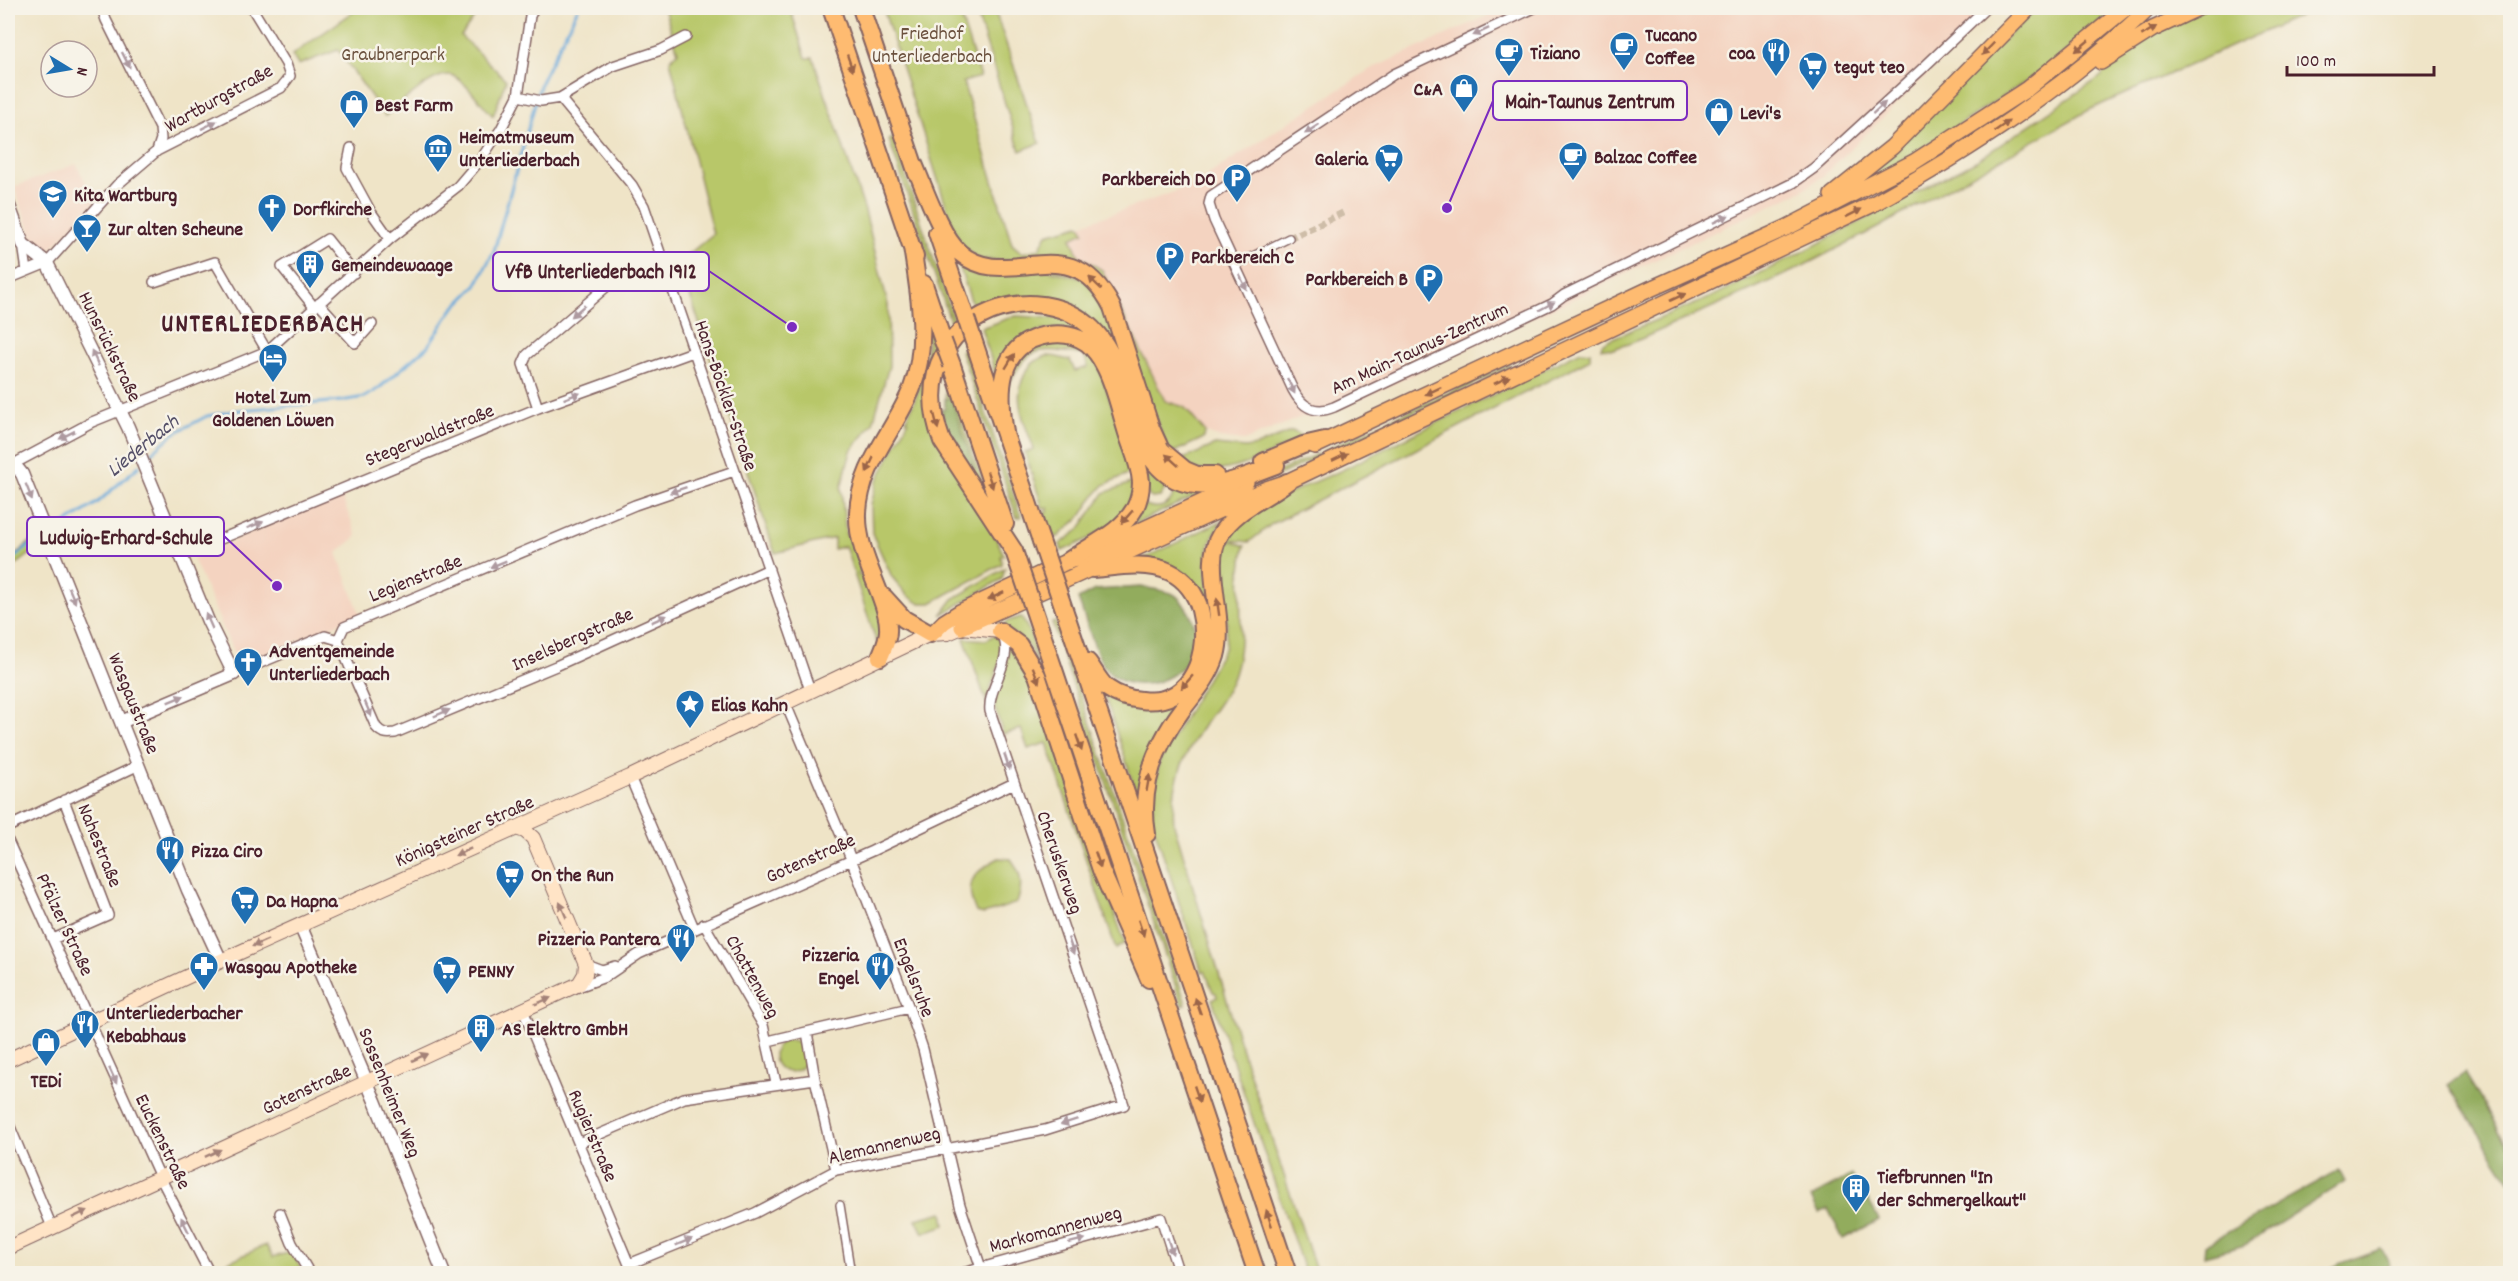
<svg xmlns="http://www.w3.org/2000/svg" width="2518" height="1281" font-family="Dekko,sans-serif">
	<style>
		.built { fill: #f4d3c0 }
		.green { fill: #b8c769; stroke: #81734a; stroke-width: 1.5 }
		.forest { fill: #92ac5d; stroke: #6e6644; stroke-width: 1.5 }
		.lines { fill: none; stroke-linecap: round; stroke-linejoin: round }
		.stream { stroke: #66a8da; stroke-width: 3 }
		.pedestrian-tunnel { stroke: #cebda8; stroke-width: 7; stroke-dasharray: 7 3.5; stroke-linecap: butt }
		.pedestrian-casing { stroke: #846462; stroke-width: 10 }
		.minor-casing { stroke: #846462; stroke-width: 12 }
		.tertiary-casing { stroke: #846462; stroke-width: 15 }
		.secondary-casing { stroke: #846462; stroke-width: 16 }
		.trunk-casing { stroke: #846462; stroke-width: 18 }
		.motorway-casing { stroke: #846462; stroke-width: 20 }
		.pedestrian { stroke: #fff; stroke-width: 7 }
		.minor { stroke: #fff; stroke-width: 9 }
		.tertiary { stroke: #fff; stroke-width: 12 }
		.secondary { stroke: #ffe4c6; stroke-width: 14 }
		.trunk { stroke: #febb71; stroke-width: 15 }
		.motorway { stroke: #febb71; stroke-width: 16 }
		.motorway-bridge-casing { stroke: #846462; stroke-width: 20; stroke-linecap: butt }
		.motorway-bridge { stroke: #febb71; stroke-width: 16 }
		.oneway { fill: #9b654a }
		.oneway2 { fill: #ae9aa0 }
		.oneway3 { fill: #a48278 }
		.labels { text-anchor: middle; stroke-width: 5; stroke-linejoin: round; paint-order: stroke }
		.park-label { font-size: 20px; fill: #6b513e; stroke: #f7f3e8 }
		.poi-label { font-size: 20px; font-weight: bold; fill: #4a1f2b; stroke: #f7f3e8; text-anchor: start }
		.street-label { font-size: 20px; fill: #4a1f2b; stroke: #f7f3e8 }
		.water-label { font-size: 21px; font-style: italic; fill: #544f68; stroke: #f7f3e8 }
		.district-label { font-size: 26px; font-weight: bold; letter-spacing: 1.5px; fill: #4a1f2b; stroke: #f7f3e8 }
		.leader { fill: none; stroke: #7b2cbf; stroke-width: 2 }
		.callout-dot { fill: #7b2cbf; stroke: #f7f3e8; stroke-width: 2 }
		.callout { fill: #f7f3e8; stroke: #7b2cbf; stroke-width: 2 }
		.callout-label { font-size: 21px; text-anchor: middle; font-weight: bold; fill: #4a1f2b }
	</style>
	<rect width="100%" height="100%" fill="#f7f3e8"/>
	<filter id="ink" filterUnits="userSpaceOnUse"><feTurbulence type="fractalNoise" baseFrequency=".0167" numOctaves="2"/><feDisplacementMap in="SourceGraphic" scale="12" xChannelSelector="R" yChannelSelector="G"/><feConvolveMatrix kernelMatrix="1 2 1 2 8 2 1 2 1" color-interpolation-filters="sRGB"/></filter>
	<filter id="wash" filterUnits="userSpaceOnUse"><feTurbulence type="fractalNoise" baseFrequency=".008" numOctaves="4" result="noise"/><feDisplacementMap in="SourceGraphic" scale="24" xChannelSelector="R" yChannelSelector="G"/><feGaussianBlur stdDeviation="1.35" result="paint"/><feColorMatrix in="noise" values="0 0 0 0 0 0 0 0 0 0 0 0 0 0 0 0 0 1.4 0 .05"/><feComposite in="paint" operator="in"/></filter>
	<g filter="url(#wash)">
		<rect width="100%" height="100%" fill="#efe4c7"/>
		<path class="built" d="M1505,8H1995L1823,176L1801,191L1321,418L1301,417L1244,441L1220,438L1205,432L1184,406L1165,401L1102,270L1079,256L1071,238L1084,232L1080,225L1191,186L1369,70Z
			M76,164L96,201L52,248L48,250L40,249L36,247L14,187Z
			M341,495L357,536L337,553L360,614L239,665L193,558Z"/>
		<path class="green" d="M359,8H481L461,36L506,80L493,116C483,106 465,81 454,76C436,68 400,105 385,116L338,50L298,65L292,55Z
			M664,8H790L806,58H813L865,211L888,305L889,366L873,423L851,451L841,488L846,535H850V542H853L862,570L858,573L860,576L864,575L881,610V637L876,641L845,546L834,549V538L775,553L679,262L713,234L670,60L678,52Z
			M883,8H958L980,77L963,82L1012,244L1022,253L1039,249L1047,234L1080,225L1084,232L1071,238L1079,256L1102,270L1165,401L1184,407L1205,432L1204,438L1170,454L1101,281L1021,261L979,259L962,246L952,224Z
			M975,8H994L1040,143L1020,151Z
			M2037,8H2117L2041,72L1888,170L1846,189Z
			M2173,8H2317L2091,109L1877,228L1793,271L1634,342L1613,349L1601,348L1602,344L1608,340L1707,299L1787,260L1976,161L2099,78Z
			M893,138L956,326L953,329L889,140Z
			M956,256L1039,268L1083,279L1102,299L1143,418L1074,310L979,312L971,301Z
			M1015,316L1054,318V316L1077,325L1100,345L1119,383L1140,446L1150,464L1143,467C1137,447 1130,426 1123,406C1110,364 1093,316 1037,332C1016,338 1002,358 997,378L981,328Z
			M932,333L938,353L927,393L1004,555L1001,556L1002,564L931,603H919L907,595L892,577L872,533L871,505L877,481L908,422L906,420C921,389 926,368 928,334Z
			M1072,341L1096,358L1134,471L1104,485L1091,500L1082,515L1058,537L1052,536L1051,526H1048L1044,513L1048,511V508L1043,509L1025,453L1034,449C1029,434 1022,421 1020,405C1017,385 1026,361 1047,356C1054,355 1063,359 1070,360L1075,371L1088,367L1084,355C1038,348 1031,343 1007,387L1011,365L1033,344Z
			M964,348L1021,517L1017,518L961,351Z
			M1581,351L1590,352V359L1272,524L1249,542L1224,539L1236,523L1278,498L1340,471Z
			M1508,365H1510L1508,368L1327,454L1323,451Z
			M946,384L951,397H954L984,486L982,487L983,491L965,470L943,422L951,398L945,399Z
			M1292,431L1299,434L1301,439C1272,452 1234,475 1201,470C1193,469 1186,464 1179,461L1215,445L1245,448L1257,446Z
			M1317,454L1318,457L1069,573L1067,569Z
			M1154,472L1161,477L1165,489L1160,497L1152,498L1148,495L1145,475Z
			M1136,481L1127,513L1088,539L1062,551L1060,544L1079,530L1104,493Z
			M1175,487L1202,493L1132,525L1144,504C1160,512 1173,505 1175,487Z
			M1221,521C1217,530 1210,540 1208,550C1201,583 1221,617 1212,650C1206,671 1195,684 1182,701C1157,733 1144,761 1141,801H1139L1103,691C1161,727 1216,689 1208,622C1206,605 1201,589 1188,576C1176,565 1156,564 1141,560Z
			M37,536L42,545L8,571V561Z
			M1233,541L1245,546C1234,588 1248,633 1234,674C1229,690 1219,704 1209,717C1185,751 1170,781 1174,824L1244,1057L1317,1273H1305L1212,999L1217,997L1216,993L1213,992L1205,971L1202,972L1153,824L1152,811L1159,762L1225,647L1227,623L1220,560L1225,543Z
			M1005,568L1002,579L941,615L953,599Z
			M1021,617L1030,632L1038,665L1027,644L1003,626L1008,621Z
			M1056,622L1186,1004L1182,1005L1052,623Z
			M995,635C1013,655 987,682 987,704L964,638L986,640Z
			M1009,641L1029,669L1125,943L1116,949L1047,743L1028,749L1021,729L1003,734L993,702Z
			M999,858L1011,859C1022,874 1023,886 1017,903L984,914L976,912C963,883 973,872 999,858Z
			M774 1056a16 16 0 1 1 32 0a16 16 0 1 1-32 0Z
			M943,1212L945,1225L923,1233L916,1219Z
			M266,1245L273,1257L292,1252L303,1273H214L212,1269Z"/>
		<path class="forest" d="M951,398L975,469C951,464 946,429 941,410L945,409V399Z
			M1141,587C1151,589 1164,590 1173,594C1180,597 1184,605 1188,611C1222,666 1138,709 1105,668C1097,659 1084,614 1078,599L1095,590Z
			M2465,1073L2510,1149V1182L2448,1085Z
			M2339,1170L2345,1182L2245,1245L2204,1256L2205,1245Z
			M1852,1175L1861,1191L1863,1190L1879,1220L1843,1239L1828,1209L1819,1213L1811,1197Z
			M2381,1249L2390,1265L2376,1273H2322L2341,1263Z"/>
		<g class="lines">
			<path class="stream" d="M146,458L173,434L207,416L240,410L341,401L365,397L378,389L428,346L452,310L476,286L494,251L541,82L578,8
				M49,534L97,503L139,466
				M8,562L43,536"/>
		</g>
	</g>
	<g filter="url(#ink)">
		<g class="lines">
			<path class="pedestrian-tunnel" d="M1289,238L1345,212"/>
			<g class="pedestrian-casing">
				<path id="pedestrian" d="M1241,262L1289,238
					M840,1205L851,1274"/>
			</g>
			<g class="minor-casing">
				<path id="minor" d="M102,8L106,20L160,128L161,139L157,151
					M1534,8L1394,74L1211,196L1209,204L1214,220L1293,390C1302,407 1315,415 1334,407L1552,304L1564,295L1793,183L1814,168L1923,68L1986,8
					M518,96L541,101L560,98L613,66L661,50L686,37
					M560,98L632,185L644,206L810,690
					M351,148L347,168L371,212L390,239
					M23,244L27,271
					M8,279L47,263L117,185L157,151L281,88L290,76L286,64L252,8
					M154,282L215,262L267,351
					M319,303L355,343L372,324
					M314,307L282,267L327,239L354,273
					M538,408L523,364L527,355L620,275L662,260
					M8,467L92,422L267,351L390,239L458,186L481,159L501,129L518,96L530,16L534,8
					M182,555L538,408L693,352
					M338,640L376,727C382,734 387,734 395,733L556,666L769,569
					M338,640L344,627L635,505L734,471
					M234,674L325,636L338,640
					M785,702L851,859L909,1008L923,1049L960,1205L983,1274
					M630,777L694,928
					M8,827L139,765
					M8,841L160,1177L210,1274
					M704,924L763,1025L776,1083
					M53,939L108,915L64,800
					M586,964L602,970L615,966
					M575,988L605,977L639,954L872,851L1014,783
					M523,1010L633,1274
					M807,1032L815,1079L836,1170
					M768,1041L909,1008
					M8,1122L52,1227
					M579,1143L684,1098L815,1079
					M280,1213L292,1243L310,1274
					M629,1264L755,1213L836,1170L1045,1130L1124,1105L990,711C987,686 1017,657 1001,633
					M959,1274L1161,1218L1179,1274"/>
			</g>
			<g class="tertiary-casing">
				<path id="tertiary" d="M8,203L23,244L47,263L128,427L208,621L234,674L121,722
					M8,468L18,469L22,474L188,890L221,961
					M300,925L375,1101L444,1274"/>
			</g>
			<g class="secondary-casing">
				<path id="secondary" d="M8,1060L236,954L630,777L930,634L948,633L962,627L1000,631
					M8,1248L579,984L585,974L586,964L533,838L525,831L516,828"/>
			</g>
			<g class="trunk-casing">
				<path id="trunk" d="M2101,62L2153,29L2198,8
					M1832,195L1892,147L2029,8
					M1315,446L1650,289L1786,228L1914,162L2027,89L2126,8
					M962,627L1266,489L1287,482L1873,204C1972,149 2067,87 2149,8
					M934,632L944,622L960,612L1068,561L1081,558L1246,482"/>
			</g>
			<g class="motorway-casing">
				<path id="motorway" d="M831,8L915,257
					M861,8L917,174
					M914,164C924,187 941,237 960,253C1008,294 1070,224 1112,307L1151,428L1161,450L1185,470L1197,475H1215
					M937,233L966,318
					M924,284L943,341
					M973,339L1041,541
					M952,365L1005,524
					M1006,438C998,397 995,343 1048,335C1061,333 1076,335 1087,343C1094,349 1100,357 1104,365C1115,385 1120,411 1127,433C1132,449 1140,465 1141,482C1141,491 1139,500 1135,508C1121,533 1090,545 1068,561
					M1263,462L1303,445L1325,440
					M1014,551L942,441C931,412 929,381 944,353C967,309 1026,292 1070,313C1141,347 1117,451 1176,480C1209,495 1245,476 1276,465
					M884,597L904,619L930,634
					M1067,618L1288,1274
					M1040,628L1257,1274
					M1000,631L1019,645L1037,675L1101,870L1149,979
					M880,657C884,647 889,638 888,627C888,615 883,603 879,592C869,566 857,541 858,513C860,464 895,431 912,388C929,344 919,292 912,247
					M1088,662C1094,670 1099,681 1107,688C1117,695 1129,699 1141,700C1193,707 1211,651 1200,610C1196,594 1185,579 1170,572C1146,561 1117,567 1093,569
					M1147,834C1139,788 1155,746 1182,710C1195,693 1209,678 1216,656C1227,617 1201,565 1220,535C1235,509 1264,500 1287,482"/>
			</g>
			<use href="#pedestrian" class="pedestrian"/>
			<use href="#minor" class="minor"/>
			<use href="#tertiary" class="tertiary"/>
			<use href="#secondary" class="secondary"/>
			<use href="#trunk" class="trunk"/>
			<use href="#motorway" class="motorway"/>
			<g class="motorway-bridge-casing">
				<path id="motorway-bridge" d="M966,318L973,339
					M943,341L952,365
					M1041,541L1067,618
					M1014,551L1040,628"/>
			</g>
			<use href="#motorway-bridge" class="motorway-bridge"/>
		</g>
		<defs><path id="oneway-solid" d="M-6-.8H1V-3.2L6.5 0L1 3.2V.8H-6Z" transform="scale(1.5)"/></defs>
		<g class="oneway">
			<use href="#oneway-solid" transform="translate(2149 31) rotate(-31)"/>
			<use href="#oneway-solid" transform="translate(2082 46) rotate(140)"/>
			<use href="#oneway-solid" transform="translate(1988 49) rotate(134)"/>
			<use href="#oneway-solid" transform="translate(850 63) rotate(71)"/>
			<use href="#oneway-solid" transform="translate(2002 126) rotate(-35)"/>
			<use href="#oneway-solid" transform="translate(1854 213) rotate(-27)"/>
			<use href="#oneway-solid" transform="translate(1095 283) rotate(-136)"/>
			<use href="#oneway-solid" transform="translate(1678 297) rotate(-25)"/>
			<use href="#oneway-solid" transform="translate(1010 361) rotate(-59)"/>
			<use href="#oneway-solid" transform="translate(1502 380) rotate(-25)"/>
			<use href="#oneway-solid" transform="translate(1433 391) rotate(155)"/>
			<use href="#oneway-solid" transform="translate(936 421) rotate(76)"/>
			<use href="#oneway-solid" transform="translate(1340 457) rotate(-26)"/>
			<use href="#oneway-solid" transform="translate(1172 460) rotate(-138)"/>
			<use href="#oneway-solid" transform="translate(870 465) rotate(115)"/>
			<use href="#oneway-solid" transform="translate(990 480) rotate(71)"/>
			<use href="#oneway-solid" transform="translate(1127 517) rotate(131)"/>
			<use href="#oneway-solid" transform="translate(996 596) rotate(155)"/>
			<use href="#oneway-solid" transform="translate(1218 607) rotate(-98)"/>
			<use href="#oneway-solid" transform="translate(1036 675) rotate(69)"/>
			<use href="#oneway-solid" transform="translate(1187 682) rotate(131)"/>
			<use href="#oneway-solid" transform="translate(1079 743) rotate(71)"/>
			<use href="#oneway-solid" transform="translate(1148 783) rotate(-80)"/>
			<use href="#oneway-solid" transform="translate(1098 860) rotate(71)"/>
			<use href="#oneway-solid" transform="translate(1141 928) rotate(71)"/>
			<use href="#oneway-solid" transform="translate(1198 1006) rotate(-109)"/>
			<use href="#oneway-solid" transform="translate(1197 1094) rotate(71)"/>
			<use href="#oneway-solid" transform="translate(1269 1218) rotate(-109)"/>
		</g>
		<g class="oneway2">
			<use href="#oneway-solid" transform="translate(1481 32) rotate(155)"/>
			<use href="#oneway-solid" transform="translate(126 60) rotate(63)"/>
			<use href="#oneway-solid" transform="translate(1879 108) rotate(-42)"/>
			<use href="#oneway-solid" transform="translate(209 125) rotate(-27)"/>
			<use href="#oneway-solid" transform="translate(1312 129) rotate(146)"/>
			<use href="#oneway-solid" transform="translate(1721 219) rotate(-26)"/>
			<use href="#oneway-solid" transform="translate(1243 282) rotate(64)"/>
			<use href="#oneway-solid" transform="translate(1547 306) rotate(-28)"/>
			<use href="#oneway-solid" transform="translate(578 311) rotate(139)"/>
			<use href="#oneway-solid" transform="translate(95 358) rotate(-115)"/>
			<use href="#oneway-solid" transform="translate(1291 386) rotate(64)"/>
			<use href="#oneway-solid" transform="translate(572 396) rotate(-20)"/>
			<use href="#oneway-solid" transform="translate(67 435) rotate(153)"/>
			<use href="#oneway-solid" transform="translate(678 490) rotate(161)"/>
			<use href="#oneway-solid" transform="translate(29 492) rotate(68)"/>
			<use href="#oneway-solid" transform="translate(255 525) rotate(-22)"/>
			<use href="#oneway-solid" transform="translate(498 564) rotate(158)"/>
			<use href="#oneway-solid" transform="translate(72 595) rotate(67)"/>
			<use href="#oneway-solid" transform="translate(659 619) rotate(-24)"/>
			<use href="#oneway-solid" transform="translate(209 621) rotate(-114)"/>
			<use href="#oneway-solid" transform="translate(176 699) rotate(-22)"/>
			<use href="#oneway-solid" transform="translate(368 709) rotate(67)"/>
			<use href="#oneway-solid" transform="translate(442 713) rotate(-23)"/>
			<use href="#oneway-solid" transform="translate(1007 762) rotate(72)"/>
			<use href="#oneway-solid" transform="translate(1071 946) rotate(71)"/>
			<use href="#oneway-solid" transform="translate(113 1076) rotate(65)"/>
			<use href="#oneway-solid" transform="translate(1069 1122) rotate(162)"/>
			<use href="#oneway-solid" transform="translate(185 1225) rotate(-117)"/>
			<use href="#oneway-solid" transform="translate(1077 1241) rotate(-14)"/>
			<use href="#oneway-solid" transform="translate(684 1242) rotate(-22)"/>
			<use href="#oneway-solid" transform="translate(1170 1246) rotate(72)"/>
		</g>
		<g class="oneway3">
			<use href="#oneway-solid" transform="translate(463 852) rotate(156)"/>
			<use href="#oneway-solid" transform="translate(563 910) rotate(-113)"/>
			<use href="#oneway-solid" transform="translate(260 943) rotate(156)"/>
			<use href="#oneway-solid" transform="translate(543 1001) rotate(-23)"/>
			<use href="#oneway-solid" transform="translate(420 1057) rotate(-25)"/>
			<use href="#oneway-solid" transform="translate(213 1153) rotate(-25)"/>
			<use href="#oneway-solid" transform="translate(80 1214) rotate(-25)"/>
		</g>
	</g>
	<defs>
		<g id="cafe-pin" transform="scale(1.5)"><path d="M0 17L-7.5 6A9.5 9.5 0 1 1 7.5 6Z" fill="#1f6fb2" stroke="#f7f3e8"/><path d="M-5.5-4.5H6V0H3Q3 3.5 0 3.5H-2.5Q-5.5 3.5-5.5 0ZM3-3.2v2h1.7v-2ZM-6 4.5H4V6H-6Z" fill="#fff"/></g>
		<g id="restaurant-pin" transform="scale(1.5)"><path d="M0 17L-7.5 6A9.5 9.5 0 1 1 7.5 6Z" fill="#1f6fb2" stroke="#f7f3e8"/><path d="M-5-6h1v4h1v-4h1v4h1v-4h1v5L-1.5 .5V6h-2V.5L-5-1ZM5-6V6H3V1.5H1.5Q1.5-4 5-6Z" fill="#fff"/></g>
		<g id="supermarket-pin" transform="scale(1.5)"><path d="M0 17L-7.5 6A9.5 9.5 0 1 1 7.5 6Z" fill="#1f6fb2" stroke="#f7f3e8"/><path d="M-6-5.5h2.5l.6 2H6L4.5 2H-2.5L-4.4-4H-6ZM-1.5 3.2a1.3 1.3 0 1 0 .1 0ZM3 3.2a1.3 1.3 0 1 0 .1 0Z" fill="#fff"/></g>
		<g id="shop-pin" transform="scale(1.5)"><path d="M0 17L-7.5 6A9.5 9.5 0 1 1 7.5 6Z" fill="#1f6fb2" stroke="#f7f3e8"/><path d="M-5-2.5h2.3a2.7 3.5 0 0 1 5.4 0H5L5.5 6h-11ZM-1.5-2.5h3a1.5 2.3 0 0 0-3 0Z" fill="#fff"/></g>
		<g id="museum-pin" transform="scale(1.5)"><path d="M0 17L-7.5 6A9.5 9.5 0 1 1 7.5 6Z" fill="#1f6fb2" stroke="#f7f3e8"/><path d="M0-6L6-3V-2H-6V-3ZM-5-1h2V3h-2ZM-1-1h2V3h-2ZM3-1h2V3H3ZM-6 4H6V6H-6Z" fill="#fff"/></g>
		<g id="parking-pin" transform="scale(1.5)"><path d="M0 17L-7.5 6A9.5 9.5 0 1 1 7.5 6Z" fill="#1f6fb2" stroke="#f7f3e8"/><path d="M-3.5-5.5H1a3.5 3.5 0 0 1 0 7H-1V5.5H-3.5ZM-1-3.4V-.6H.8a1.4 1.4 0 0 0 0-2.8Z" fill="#fff"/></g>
		<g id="school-pin" transform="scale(1.5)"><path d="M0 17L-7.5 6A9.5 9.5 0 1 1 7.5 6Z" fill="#1f6fb2" stroke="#f7f3e8"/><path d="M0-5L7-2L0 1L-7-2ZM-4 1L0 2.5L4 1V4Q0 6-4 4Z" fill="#fff"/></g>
		<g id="church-pin" transform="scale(1.5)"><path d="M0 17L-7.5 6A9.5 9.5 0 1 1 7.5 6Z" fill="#1f6fb2" stroke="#f7f3e8"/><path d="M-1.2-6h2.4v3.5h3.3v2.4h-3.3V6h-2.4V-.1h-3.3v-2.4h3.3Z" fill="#fff"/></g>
		<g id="bar-pin" transform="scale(1.5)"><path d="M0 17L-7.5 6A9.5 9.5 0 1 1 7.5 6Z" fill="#1f6fb2" stroke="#f7f3e8"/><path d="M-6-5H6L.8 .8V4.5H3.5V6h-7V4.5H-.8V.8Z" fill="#fff"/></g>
		<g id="building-pin" transform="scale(1.5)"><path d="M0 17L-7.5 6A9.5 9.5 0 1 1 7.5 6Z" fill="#1f6fb2" stroke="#f7f3e8"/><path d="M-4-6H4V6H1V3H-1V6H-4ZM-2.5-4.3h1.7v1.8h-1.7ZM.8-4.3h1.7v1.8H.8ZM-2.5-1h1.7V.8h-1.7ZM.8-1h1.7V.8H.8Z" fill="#fff"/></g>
		<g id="hotel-pin" transform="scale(1.5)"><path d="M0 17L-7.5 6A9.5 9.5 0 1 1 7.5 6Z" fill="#1f6fb2" stroke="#f7f3e8"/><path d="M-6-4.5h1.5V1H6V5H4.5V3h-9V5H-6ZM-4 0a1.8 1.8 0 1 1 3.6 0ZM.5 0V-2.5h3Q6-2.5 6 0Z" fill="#fff"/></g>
		<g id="sight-pin" transform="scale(1.5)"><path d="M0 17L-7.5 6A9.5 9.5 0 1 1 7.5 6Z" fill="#1f6fb2" stroke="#f7f3e8"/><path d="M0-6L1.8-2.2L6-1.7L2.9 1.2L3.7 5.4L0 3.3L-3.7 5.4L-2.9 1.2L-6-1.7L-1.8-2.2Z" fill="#fff"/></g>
		<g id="pharmacy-pin" transform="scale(1.5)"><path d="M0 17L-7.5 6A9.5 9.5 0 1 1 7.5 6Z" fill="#1f6fb2" stroke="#f7f3e8"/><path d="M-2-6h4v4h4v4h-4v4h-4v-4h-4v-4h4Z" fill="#fff"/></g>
	</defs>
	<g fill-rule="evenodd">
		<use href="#cafe-pin" x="1624" y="46"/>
		<use href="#cafe-pin" x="1509" y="52"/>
		<use href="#restaurant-pin" x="1776" y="52"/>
		<use href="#supermarket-pin" x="1813" y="66"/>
		<use href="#shop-pin" x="1464" y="88"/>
		<use href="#shop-pin" x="354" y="104"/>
		<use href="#shop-pin" x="1719" y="112"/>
		<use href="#museum-pin" x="438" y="148"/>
		<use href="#cafe-pin" x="1573" y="156"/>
		<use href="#supermarket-pin" x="1389" y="158"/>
		<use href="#parking-pin" x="1237" y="178"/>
		<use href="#school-pin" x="53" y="194"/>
		<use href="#church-pin" x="272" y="208"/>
		<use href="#bar-pin" x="87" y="228"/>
		<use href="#parking-pin" x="1170" y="256"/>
		<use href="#building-pin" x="310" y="264"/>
		<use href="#parking-pin" x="1429" y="278"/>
		<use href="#hotel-pin" x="273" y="358"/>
		<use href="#church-pin" x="248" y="662"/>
		<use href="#sight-pin" x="690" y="704"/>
		<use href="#restaurant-pin" x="170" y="850"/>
		<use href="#supermarket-pin" x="510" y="874"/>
		<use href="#supermarket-pin" x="245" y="900"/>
		<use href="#restaurant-pin" x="681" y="938"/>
		<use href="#pharmacy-pin" x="204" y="966"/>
		<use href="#restaurant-pin" x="880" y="966"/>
		<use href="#supermarket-pin" x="447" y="970"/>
		<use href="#restaurant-pin" x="85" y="1024"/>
		<use href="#building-pin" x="481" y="1028"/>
		<use href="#shop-pin" x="46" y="1042"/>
		<use href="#building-pin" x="1856" y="1188"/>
	</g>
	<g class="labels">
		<g class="park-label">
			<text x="932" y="39">Friedhof<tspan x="932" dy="23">Unterliederbach</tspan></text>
			<text x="393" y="60">Graubnerpark</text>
		</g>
		<g class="poi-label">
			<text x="1645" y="41">Tucano<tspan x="1645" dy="23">Coffee</tspan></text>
			<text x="1530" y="59">Tiziano</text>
			<text x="1755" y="59" text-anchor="end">coa</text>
			<text x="1834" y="73">tegut teo</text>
			<text x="1443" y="95" text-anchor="end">C&amp;A</text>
			<text x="375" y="111">Best Farm</text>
			<text x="1740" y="119">Levi's</text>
			<text x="459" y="143">Heimatmuseum<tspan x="459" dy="23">Unterliederbach</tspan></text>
			<text x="1594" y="163">Balzac Coffee</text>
			<text x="1368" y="165" text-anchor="end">Galeria</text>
			<text x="1216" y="185" text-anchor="end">Parkbereich D0</text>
			<text x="74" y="201">Kita Wartburg</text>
			<text x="293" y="215">Dorfkirche</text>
			<text x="108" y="235">Zur alten Scheune</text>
			<text x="1191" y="263">Parkbereich C</text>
			<text x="331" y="271">Gemeindewaage</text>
			<text x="1408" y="285" text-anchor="end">Parkbereich B</text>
			<text x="273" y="403" text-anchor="middle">Hotel Zum<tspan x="273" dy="23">Goldenen Löwen</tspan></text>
			<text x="269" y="657">Adventgemeinde<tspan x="269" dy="23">Unterliederbach</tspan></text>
			<text x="711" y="711">Elias Kahn</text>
			<text x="191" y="857">Pizza Ciro</text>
			<text x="531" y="881">On the Run</text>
			<text x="266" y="907">Da Hapna</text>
			<text x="660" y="945" text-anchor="end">Pizzeria Pantera</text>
			<text x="859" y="961" text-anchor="end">Pizzeria<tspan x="859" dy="23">Engel</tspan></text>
			<text x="225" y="973">Wasgau Apotheke</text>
			<text x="468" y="977">PENNY</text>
			<text x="106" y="1019">Unterliederbacher<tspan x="106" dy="23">Kebabhaus</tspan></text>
			<text x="502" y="1035">AS Elektro GmbH</text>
			<text x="46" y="1087" text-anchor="middle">TEDi</text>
			<text x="1877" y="1183">Tiefbrunnen "In<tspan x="1877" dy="23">der Schmergelkaut"</tspan></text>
		</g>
		<g class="street-label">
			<text transform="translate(218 97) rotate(-29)" y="7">Wartburgstraße</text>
			<text transform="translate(111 346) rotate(64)" y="7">Hunsrückstraße</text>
			<text transform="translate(1419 347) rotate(-25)" y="7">Am Main-Taunus-Zentrum</text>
			<text transform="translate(727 395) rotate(71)" y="7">Hans-Böckler-Straße</text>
			<text transform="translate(429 434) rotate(-22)" y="7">Stegerwaldstraße</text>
			<text transform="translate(415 577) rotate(-22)" y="7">Legienstraße</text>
			<text transform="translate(572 638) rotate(-24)" y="7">Inselsbergstraße</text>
			<text transform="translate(135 703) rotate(68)" y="7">Wasgaustraße</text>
			<text transform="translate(464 830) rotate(-24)" y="7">Königsteiner Straße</text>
			<text transform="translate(101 845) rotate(68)" y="7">Nahestraße</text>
			<text transform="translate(810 857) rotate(-24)" y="7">Gotenstraße</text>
			<text transform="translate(1061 862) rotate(71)" y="7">Cheruskerweg</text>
			<text transform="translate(66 924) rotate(65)" y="7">Pfälzer Straße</text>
			<text transform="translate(754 976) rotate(61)" y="7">Chattenweg</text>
			<text transform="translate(915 977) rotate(69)" y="7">Engelsruhe</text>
			<text transform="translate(306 1088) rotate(-25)" y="7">Gotenstraße</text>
			<text transform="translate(391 1092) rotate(68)" y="7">Sossenheimer Weg</text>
			<text transform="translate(594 1135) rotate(67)" y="7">Rugierstraße</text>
			<text transform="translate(164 1141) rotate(64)" y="7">Euckenstraße</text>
			<text transform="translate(884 1144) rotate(-13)" y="7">Alemannenweg</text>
			<text transform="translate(1055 1228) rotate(-15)" y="7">Markomannenweg</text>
		</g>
		<g class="water-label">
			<text transform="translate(142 445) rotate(-39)" y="7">Liederbach</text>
		</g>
		<g class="district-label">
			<text x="263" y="331">UNTERLIEDERBACH</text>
		</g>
	</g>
	<path class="leader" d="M1447 208L1493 101M792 327L709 271M277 586L224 536"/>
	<g class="callout-dot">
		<circle cx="1447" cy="208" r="6"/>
		<circle cx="792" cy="327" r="6"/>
		<circle cx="277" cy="586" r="6"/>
	</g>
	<g class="callout">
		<rect x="1493" y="81" width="194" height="39" rx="6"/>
		<rect x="493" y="252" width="216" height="39" rx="6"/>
		<rect x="27" y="517" width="197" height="39" rx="6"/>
	</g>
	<g class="callout-label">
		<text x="1590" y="108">Main-Taunus Zentrum</text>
		<text x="601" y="278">VfB Unterliederbach 1912</text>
		<text x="126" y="544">Ludwig-Erhard-Schule</text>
	</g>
	<rect width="2518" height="1281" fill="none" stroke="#f7f3e8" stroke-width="30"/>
	<g transform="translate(69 69) rotate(101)"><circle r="28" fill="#f7f3e8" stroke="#b29e9c" stroke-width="1.5"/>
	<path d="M0-4.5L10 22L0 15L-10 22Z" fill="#1f6fb2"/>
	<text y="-9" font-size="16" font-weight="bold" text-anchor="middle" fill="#4a1f2b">N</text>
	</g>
	<path d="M2287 66v9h147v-9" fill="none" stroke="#4a1f2b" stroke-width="3"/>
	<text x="2296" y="66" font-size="18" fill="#4a1f2b" stroke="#f7f3e8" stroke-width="4.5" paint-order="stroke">100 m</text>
</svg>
